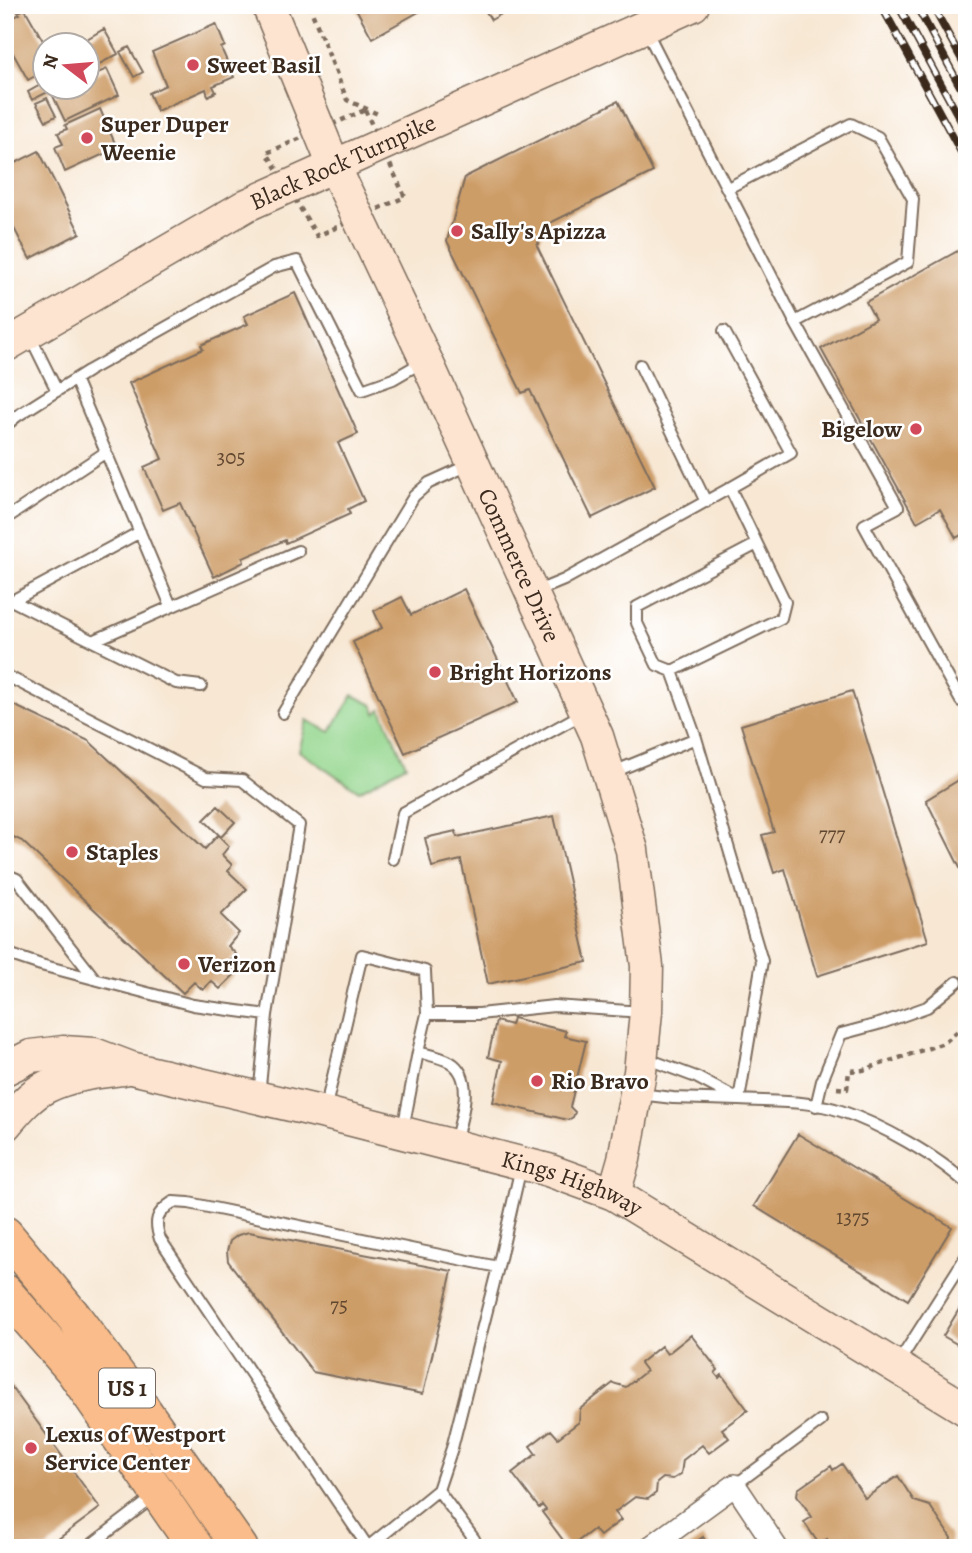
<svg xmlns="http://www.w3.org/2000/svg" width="972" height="1553" font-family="Alegreya,serif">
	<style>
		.green { fill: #93d58c; stroke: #678055; stroke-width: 2 }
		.building { fill: #cd9d68 }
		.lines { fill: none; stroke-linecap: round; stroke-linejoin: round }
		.lane-casing { stroke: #7d6c5d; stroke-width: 14 }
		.street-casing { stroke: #7d6c5d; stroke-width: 24 }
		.secondary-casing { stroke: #7d6c5d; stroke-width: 35 }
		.primary-casing { stroke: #7d6c5d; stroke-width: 38 }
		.path { stroke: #7d6c5d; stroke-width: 4.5; stroke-dasharray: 5 5; stroke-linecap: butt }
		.lane { stroke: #fff; stroke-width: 10 }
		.street { stroke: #fff; stroke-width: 21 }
		.secondary { stroke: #fde4d0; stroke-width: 32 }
		.primary { stroke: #f9bc8a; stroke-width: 35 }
		.rail-casing { stroke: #3b2a1e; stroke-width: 8 }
		.rail { stroke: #fff; stroke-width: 5; stroke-dasharray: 16; stroke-linecap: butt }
		.poi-dot { fill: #d1495b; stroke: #fff; stroke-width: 2.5 }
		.labels { text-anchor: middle; stroke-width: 5; stroke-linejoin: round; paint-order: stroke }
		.number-label { font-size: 21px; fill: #604730 }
		.shield { fill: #fff; stroke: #766a62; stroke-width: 2 }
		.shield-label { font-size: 23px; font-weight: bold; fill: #3b2a1e }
		.poi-label { font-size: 24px; font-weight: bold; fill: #3b2a1e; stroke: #fff; text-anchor: start }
		.street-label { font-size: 24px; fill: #3b2a1e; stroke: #fff }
	</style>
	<rect width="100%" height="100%" fill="#fff"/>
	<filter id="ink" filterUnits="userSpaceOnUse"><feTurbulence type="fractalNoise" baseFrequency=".0143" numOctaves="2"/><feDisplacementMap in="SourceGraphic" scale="14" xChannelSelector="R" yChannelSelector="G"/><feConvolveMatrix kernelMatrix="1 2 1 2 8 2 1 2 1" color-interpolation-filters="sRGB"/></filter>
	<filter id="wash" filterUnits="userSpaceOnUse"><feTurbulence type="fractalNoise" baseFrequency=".00686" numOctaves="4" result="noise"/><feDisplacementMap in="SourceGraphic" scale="28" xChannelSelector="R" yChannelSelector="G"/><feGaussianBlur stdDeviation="1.57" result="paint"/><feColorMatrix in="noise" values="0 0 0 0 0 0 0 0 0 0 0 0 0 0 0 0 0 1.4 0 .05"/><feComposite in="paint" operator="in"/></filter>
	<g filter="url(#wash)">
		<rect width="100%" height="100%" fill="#f7e7d3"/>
		<path class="green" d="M353,695L373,705L376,713L381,709L406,765L359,791L299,751L307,720L330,732Z"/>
		<g id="blocks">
			<path class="building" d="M354,5H431L372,38Z
				M482,5H517L491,20Z
				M25,9L46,46V70L28,80L5,39V22L20,14L18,12Z
				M216,24L225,46L221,48L234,77L213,86L216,92L208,96L206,89L157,111L149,93L166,85L152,52Z
				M104,29L118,54L94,67L88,56V46H82L80,43Z
				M129,47L143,72L134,77L120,52Z
				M107,69L119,95L65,121L53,96L67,88H88V72L91,71L93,75Z
				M46,82V88L52,90L32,100L28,92Z
				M47,98L56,116L46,121L36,103Z
				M618,101L653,172L546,225L537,246L655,487L592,518L530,390L522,393L447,241L465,177Z
				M100,109L117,148L65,172L55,147L63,144L58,133L67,129L65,125Z
				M39,151L80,233L30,259L5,211V168Z
				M963,248L967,254V532L956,538L940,509L917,522L821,349L875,319L866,302Z
				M295,293L358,434L338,443L364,501L348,509L350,514L286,543L285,540L243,558L244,562L214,577L180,503L163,510L144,467L162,459L129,383L203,349L201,345L248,324L244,316Z
				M464,589L518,702L405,753L353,642L382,628L374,611L402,597L411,615Z
				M852,691L928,941L817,976L785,869L774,873L762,835L774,832L741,725Z
				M5,701L89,741L205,849L218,835L229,846L222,855L232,865L228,871L247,889L221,915L239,933L228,946L236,954L229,963L236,970V973L220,989L211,981L203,990L194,982L183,993L22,841L5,833Z
				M967,775V882L926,800Z
				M218,806L235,822L221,837L204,820Z
				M554,816L587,962L488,984L461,860L432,867L425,838L456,831L457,837Z
				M513,1018L566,1031L564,1036L586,1041L570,1107L575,1112L573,1117L568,1120L493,1102L502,1061L488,1057L496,1021L511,1025Z
				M798,1134L952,1227L908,1300L754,1206Z
				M249,1232L452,1271L423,1394L313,1372L228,1261L227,1251L230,1241L238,1235Z
				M967,1296V1350L943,1336Z
				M691,1335L718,1370L715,1373L719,1378L722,1375L748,1410L722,1429L729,1438L709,1453L702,1445L683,1460L681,1474L673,1479L663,1478L657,1483L656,1493L648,1499L635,1497L615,1512L621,1520L600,1536L594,1529L569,1548L542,1512L546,1510L542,1505L539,1508L512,1473L536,1454L530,1446L551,1430L558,1438L579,1422L580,1409L613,1383L626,1387L646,1371L640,1363L661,1346L667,1354Z
				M5,1378L100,1508L46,1548H16L5,1533Z
				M842,1464L865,1498L898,1476L914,1501L930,1506L951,1538L949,1548H832L827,1539L819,1544L804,1522L812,1517L797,1495L798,1489L831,1466L833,1470Z
				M703,1537L710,1548H687Z"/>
		</g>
	</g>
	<g filter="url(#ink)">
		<use href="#blocks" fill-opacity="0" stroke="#7d6c5d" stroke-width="2"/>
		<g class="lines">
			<g class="lane-casing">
				<path id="lane" d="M646,30L795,322L898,507L864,525L961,701L967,698
					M728,188L851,124L878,137L913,199L908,262L795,322
					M724,331L791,453L730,488
					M29,334L57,391
					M640,365L706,502
					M75,379L171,606
					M5,426L17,416L88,371L274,267L297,261L362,390L393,379L424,361
					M5,519L106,452
					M535,592L564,580L730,488L785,602L781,618L672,671L657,665L637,623V607L757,544
					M5,597L176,683L201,686
					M12,601L140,532
					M93,641L298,551
					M672,671L696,738
					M5,675L206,778L242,780L299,825L267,1015L193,1005L41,965L5,953
					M283,713L414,496L429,483L471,464
					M611,773L696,738L762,961L739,1100C772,1102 810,1100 841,1111C880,1124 937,1156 967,1184
					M393,859L403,813L584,713
					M5,874L17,879L95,979
					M427,1014H479L554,1006L643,1012
					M639,1094L673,1098L739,1100L696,1077L645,1058
					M259,1096L267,1015
					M816,1106L822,1081L841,1034L882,1023L927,1007L957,982
					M325,1110L362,955L425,971L427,1014L418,1052
					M403,1129L418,1052C428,1055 441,1057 450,1062C477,1078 460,1122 454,1145
					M173,1202L189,1203L498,1267L452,1448L438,1490L368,1547L160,1239C154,1221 156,1213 173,1202Z
					M498,1267L521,1167
					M897,1365L967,1255
					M735,1485L821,1421
					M438,1490L474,1539L478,1548
					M87,1548L155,1496"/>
			</g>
			<g class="street-casing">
				<path id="street" d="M649,1548L735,1485L777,1548"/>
			</g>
			<g class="secondary-casing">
				<g id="secondary">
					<path id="s1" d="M268,5L334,166L426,360L597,736L632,850L647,966L646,1012L640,1072L624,1159L614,1194"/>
					<path id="s2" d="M5,346L247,205L693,5"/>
					<path id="s3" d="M5,1069L31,1056L63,1052L94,1054L131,1068L325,1113L548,1170L614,1194L967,1410"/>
					<path d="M5,1125C16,1112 30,1095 46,1087C69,1075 98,1072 123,1069"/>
				</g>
			</g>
			<g class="primary-casing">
				<path id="primary" d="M5,1234L74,1317L139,1404L240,1548
					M5,1292L73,1370L196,1548"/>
			</g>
			<path class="path" d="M309,5L347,100L380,115
				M365,110L405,197L317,236L267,153Z
				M837,1088L847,1089L849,1071L863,1070L944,1043L967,1023"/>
			<use href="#lane" class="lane"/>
			<use href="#street" class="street"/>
			<use href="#secondary" class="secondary"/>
			<use href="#primary" class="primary"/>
			<g class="rail-casing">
				<path id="rail" d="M881,5L967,163
					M898,5L967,132
					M916,5L967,99
					M932,5L967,69"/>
			</g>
			<use href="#rail" class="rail"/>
		</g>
	</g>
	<g class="poi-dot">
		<circle cx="193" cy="65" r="7"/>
		<circle cx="87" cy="138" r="7"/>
		<circle cx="457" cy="231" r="7"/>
		<circle cx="916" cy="429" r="7"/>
		<circle cx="435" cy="672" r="7"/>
		<circle cx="72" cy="852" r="7"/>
		<circle cx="184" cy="964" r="7"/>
		<circle cx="537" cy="1081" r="7"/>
		<circle cx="31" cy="1448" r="7"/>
	</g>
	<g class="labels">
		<g class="number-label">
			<text x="231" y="464">305</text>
			<text x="832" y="841">777</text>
			<text x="853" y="1224">1375</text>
			<text x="339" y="1312">75</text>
		</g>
		<rect class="shield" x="99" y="1368.5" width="56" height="39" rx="5"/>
		<g class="shield-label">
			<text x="127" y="1396">US 1</text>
		</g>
		<g class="poi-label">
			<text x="207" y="73">Sweet Basil</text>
			<text x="101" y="132">Super Duper<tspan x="101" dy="28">Weenie</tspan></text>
			<text x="471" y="239">Sally's Apizza</text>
			<text x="902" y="437" text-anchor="end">Bigelow</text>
			<text x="449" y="680">Bright Horizons</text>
			<text x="86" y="860">Staples</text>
			<text x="198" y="972">Verizon</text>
			<text x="551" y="1089">Rio Bravo</text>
			<text x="45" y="1442">Lexus of Westport<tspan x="45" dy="28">Service Center</tspan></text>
		</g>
		<g class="street-label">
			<text dy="8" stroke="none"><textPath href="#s2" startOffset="385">Black Rock Turnpike</textPath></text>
			<text dy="8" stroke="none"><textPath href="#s1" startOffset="614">Commerce Drive</textPath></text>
			<text dy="8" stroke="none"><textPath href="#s3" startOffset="588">Kings Highway</textPath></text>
		</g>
	</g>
	<rect width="972" height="1553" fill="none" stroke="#fff" stroke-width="28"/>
	<g transform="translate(66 66) rotate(286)"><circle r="33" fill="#ffffff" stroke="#b1aaa5" stroke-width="2"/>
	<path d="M0-5L12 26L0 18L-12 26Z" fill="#d1495b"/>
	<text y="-10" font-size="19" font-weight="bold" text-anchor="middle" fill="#3b2a1e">N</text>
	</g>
</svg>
